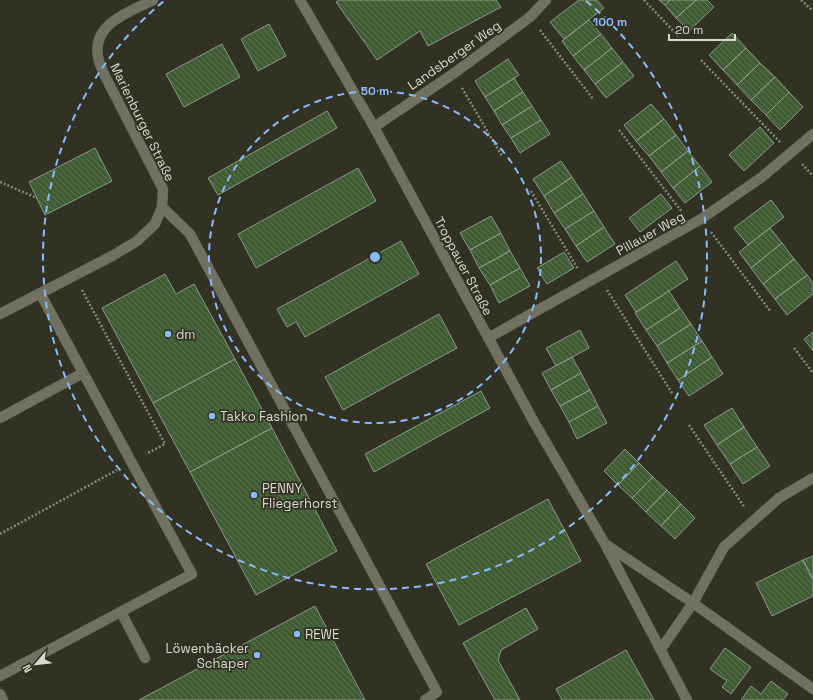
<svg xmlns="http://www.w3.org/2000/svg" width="813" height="700" font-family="'Space Grotesk',sans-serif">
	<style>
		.building { fill: url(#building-back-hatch); stroke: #8d9789 }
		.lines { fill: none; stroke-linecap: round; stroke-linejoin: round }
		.minor-casing { stroke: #4f4f44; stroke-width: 11 }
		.path { stroke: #86867a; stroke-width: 2.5; stroke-dasharray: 2 2; stroke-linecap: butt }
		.minor { stroke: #717162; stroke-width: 10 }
		.ring { fill: none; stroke: #8abafc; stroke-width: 2; stroke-dasharray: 7 5 }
		.poi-dot { fill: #8abafc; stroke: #323224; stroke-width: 1.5 }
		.labels { text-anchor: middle; stroke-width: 3.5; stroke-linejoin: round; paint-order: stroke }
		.street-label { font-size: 13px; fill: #d9d9d0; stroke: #323224 }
		.poi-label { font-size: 13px; fill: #d9d9d0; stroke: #323224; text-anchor: start }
		.centre { fill: #8abafc; stroke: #323224; stroke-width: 2 }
		.ring-label { font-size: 12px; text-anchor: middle; font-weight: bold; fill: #8abafc; stroke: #323224; stroke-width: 3.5; stroke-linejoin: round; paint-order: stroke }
	</style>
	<defs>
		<pattern id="building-back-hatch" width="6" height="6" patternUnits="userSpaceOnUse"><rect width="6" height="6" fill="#405c33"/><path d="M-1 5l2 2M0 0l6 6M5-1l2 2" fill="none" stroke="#5b7350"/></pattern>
	</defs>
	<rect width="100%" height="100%" fill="#323224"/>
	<path class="building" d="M339,0H496L501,7L428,46L420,31L377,60L336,2Z
		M579,0H597L604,8L564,39L550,22Z
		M659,0H670L665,5Z
		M670,0H696L676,18L665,5Z
		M696,0H707L714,7L689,31L676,18Z
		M589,20L601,34L573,56L562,41Z
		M269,24L286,56L258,71L241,39Z
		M732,33L746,48L723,70L709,55Z
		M601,34L612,48L584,70L573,56Z
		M222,44L240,77L184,107L166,74Z
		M612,48L623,62L595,84L584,70Z
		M746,48L760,63L737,85L723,70Z
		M508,59L519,75L485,97L475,81Z
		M623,62L634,76L606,98L595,84Z
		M760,63L775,77L751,100L737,85Z
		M775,77L789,92L766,115L751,100Z
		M514,78L523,92L494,111L485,97Z
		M523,92L532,106L502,125L494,111Z
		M789,92L803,107L780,130L766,115Z
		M651,104L664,119L636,141L624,125Z
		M532,106L541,120L511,138L502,125Z
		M327,111L337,128L218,195L208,178Z
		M664,119L676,135L649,156L636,141Z
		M541,120L550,134L520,153L511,138Z
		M760,127L774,143L744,171L729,155Z
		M676,135L688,151L661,172L649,156Z
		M95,148L112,181L45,215L29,182Z
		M688,151L700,166L673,188L661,172Z
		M561,161L572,177L544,196L533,179Z
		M700,166L712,182L685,203L673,188Z
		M358,168L376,201L256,268L238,234Z
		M572,177L583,194L554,213L544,196Z
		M583,194L594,211L565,229L554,213Z
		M661,194L672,208L640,232L629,218Z
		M771,200L784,217L748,245L734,228Z
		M594,211L604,227L576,246L565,229Z
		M491,216L501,233L470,250L460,233Z
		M604,227L615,244L587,262L576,246Z
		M770,228L782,243L751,268L739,252Z
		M501,233L510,251L479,268L470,250Z
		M401,241L419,274L305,337L296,322L287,327L277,309Z
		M782,243L794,259L763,284L751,268Z
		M510,251L520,268L490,285L479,268Z
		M564,252L574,268L547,284L537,268Z
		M794,259L807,275L775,299L763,284Z
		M676,261L688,279L636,312L625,295Z
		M520,268L530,286L499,303L490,285Z
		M165,274L176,294L194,284L235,359L153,403L102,308Z
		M807,275L813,283V294L787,315L775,299Z
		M669,291L680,308L646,330L635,313Z
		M680,308L691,324L657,346L646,330Z
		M439,314L457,348L343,410L325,377Z
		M691,324L702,341L667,363L657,346Z
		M580,330L589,348L556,366L546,348Z
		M813,332V351L804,339Z
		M702,341L712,357L678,380L667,363Z
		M572,357L581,373L551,390L542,373Z
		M712,357L723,374L689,396L678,380Z
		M235,359L272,428L190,472L153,403Z
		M581,373L590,390L560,406L551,390Z
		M590,390L598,406L569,422L560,406Z
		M481,391L490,408L374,472L365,454Z
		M598,406L607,423L577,439L569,422Z
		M732,408L744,427L717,445L704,425Z
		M744,427L757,447L730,464L717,445Z
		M272,428L337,551L256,595L190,472Z
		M757,447L770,466L743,484L730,464Z
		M625,449L639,463L618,485L604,471Z
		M639,463L653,477L632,498L618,485Z
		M653,477L667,490L646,512L632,498Z
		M667,490L681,504L661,526L646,512Z
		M548,499L581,561L459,625L426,564Z
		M681,504L695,518L675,539L661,526Z
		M813,556V580L803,560Z
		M803,560L813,580V596L772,616L756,583Z
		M315,606L365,700H139L210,662Z
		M526,608L538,629L501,650L498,660L520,700H495L463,643Z
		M725,648L751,667L731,694L722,687L727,681L710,669Z
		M626,650L654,700H562L556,689Z
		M771,681L788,694L783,700H741L751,686L761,694Z"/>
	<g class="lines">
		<g class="minor-casing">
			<path id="minor" d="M300,0L374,127L534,422L605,544L693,603L813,689
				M374,127L453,74L530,17L546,0
				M162,207L190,234L437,692L425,700
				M0,314L112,256L137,241L155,224L162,207L163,189L104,74C102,69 99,63 98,57C92,23 130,12 153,0
				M488,338L701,219L762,177L813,134
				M0,418L83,373
				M606,546L687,700
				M121,612L145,658
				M661,649L693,603L724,547L779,498L813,478
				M0,676L192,574L40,293
				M0,694L3,700"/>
		</g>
		<path class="path" d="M644,0L678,36
			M801,0L813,11
			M540,30L593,99
			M701,60L780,142
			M462,88L502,156
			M619,130L682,212
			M802,164L813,176
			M0,182L37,198
			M531,191L578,269
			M711,232L771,312
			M82,290L165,444L146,454
			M607,290L672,393
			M794,348L813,373
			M689,425L745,508
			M0,534L117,470"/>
		<use href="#minor" class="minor"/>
	</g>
	<g class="ring">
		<circle cx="375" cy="257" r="166"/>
		<path d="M586 1A332 332 0 1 1 164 1"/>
	</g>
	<g class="poi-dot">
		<circle cx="168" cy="334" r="4"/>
		<circle cx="212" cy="416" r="4"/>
		<circle cx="254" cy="495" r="4"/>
		<circle cx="297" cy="634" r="4"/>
		<circle cx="257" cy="655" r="4"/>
	</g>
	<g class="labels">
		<g class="street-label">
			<text transform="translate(454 55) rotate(-35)" y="5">Landsberger Weg</text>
			<text transform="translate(143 122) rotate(64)" y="5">Marienburger Straße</text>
			<text transform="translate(650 233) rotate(-29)" y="5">Pillauer Weg</text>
			<text transform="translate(464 266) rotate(62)" y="5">Troppauer Straße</text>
		</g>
		<g class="poi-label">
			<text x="176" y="339">dm</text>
			<text x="220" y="421">Takko Fashion</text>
			<text x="262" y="493">PENNY<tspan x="262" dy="15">Fliegerhorst</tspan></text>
			<text x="305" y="639">REWE</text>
			<text x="249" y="653" text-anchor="end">Löwenbäcker<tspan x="249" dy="15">Schaper</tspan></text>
		</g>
	</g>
	<circle cx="375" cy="257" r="6" class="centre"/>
	<g class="ring-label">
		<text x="610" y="26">100 m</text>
		<text x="375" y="95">50 m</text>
	</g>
	<g transform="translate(36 664) rotate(242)" stroke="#323224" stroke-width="3" paint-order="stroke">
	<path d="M0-3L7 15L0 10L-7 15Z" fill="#d9d9d0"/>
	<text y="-6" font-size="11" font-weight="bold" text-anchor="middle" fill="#d9d9d0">N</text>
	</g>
	<path d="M669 34v6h66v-6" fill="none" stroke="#d9d9d0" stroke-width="2"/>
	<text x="675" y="34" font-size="12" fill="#d9d9d0" stroke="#323224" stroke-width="3" paint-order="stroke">20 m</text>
</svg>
